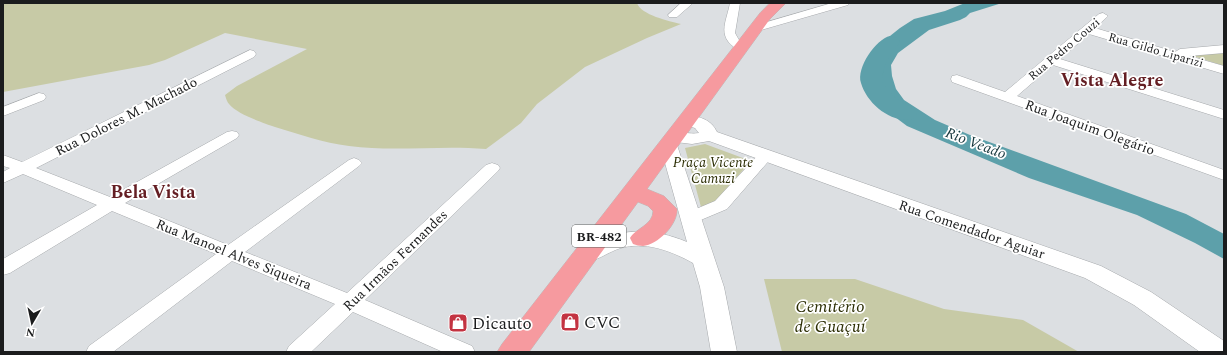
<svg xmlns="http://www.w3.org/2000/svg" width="1227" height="355" font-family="Spectral,serif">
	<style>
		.green { fill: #c7caa6 }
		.water { fill: #5da0aa }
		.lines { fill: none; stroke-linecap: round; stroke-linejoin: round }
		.river { fill: #5da0aa; fill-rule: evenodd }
		.minor-casing { stroke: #a6a9ac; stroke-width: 1 }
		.tertiary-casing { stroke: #a6a9ac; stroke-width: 1 }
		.trunk-casing { stroke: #bbb; stroke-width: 1 }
		.minor { fill: #fff; fill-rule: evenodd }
		.tertiary { fill: #fff; fill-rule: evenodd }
		.trunk { fill: #f69a9f; fill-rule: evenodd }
		.labels { text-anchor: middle; stroke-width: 3.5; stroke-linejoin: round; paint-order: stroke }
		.far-street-label { font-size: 12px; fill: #1b1c1d; stroke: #fff }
		.shield { fill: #fff; stroke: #5f6061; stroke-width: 1 }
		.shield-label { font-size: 13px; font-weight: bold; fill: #1b1c1d }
		.street-label { font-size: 14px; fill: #1b1c1d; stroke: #fff }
		.park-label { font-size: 14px; font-style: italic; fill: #2c2e04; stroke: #fff }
		.water-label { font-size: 15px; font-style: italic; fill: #17383e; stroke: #fff }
		.near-park-label { font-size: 17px; font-style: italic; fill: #2c2e04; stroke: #fff }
		.near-poi-label { font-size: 17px; fill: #1b1c1d; stroke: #fff; text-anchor: start }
		.district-label { font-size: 18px; font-weight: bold; fill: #641e23; stroke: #fff }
	</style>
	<rect width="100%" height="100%" fill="#dcdfe2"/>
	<path class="green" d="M3,3H637C641,15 669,21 681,24L647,38L585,67L537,104L521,123L486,149C440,145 395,152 349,146C323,143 299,134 275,127C263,123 237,114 229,104C227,102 226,98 225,95L237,86L307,49L225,33L165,60L149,65L3,92Z
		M1224,52V66L1190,55Z
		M705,144L751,161L714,203L701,207L685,148Z
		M764,279H855L944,309L1023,320L1079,352H782Z"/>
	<path class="water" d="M965,3H1002L970,13L966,17L960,20L929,30L898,53L891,65L892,76L896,89L904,100L935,120L970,135L1186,214L1224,234V259L1195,243L1137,215L1029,178L907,126L891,114L878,95L870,65L875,48L900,28L914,19L945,11Z"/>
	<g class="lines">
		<path class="river" d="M890,36L897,38L900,42C890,56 883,63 882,82L893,96L913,109L917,114L913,119C892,124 867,104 861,83C856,68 876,39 890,36Z"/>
		<g class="minor-casing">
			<path id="minor" d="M681,3H693L677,17H669L668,15Z
				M730,3H740L735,33L739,40L748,47L746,50C741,51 738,50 734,47C717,35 727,20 730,3Z
				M832,3H849L848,5L761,30H753L751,28L753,26Z
				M1103,13L1108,16L1095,28L1175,52L1180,49L1224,45V53L1189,56L1224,66V74L1089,34L1060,59L1224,110V119L1053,65L1017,96L1224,170V180L952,82L951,79L952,76L957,75L1005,92L1099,14Z
				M250,50L254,51L256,54L254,57L36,168L110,197L227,132L232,131L237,132L239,135L237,138L125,203L228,245L349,160L354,158L359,160L362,163L359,166L245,252L347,293L486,165L492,163L498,165L500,168L498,171L365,300L472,346L475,352H443L353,312L311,352H286L289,346L335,304L232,261L113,352H86L89,346L216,254L112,211L10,273L3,275V259L97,205L23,174L3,183V172L10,168L3,166V155L22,162Z
				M39,93L44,94L46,97L44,100L3,116V107Z
				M765,151L770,153L773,156L727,209L696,222L690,224L684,222L681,218L684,214L715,201L760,153Z"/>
		</g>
		<g class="tertiary-casing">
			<path id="tertiary" d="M687,115C700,117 711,119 717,132L1101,266L1151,292L1224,341V352H1200L1134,305L1085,278L709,141L692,144L676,142L724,287L737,352H711L700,287L693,263C673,252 649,242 625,247C608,250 594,266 576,261L572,255C577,247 585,245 593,242C626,228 653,228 687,242L660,145L662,141L668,140L666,136L669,132C679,130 689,135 699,133L695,128L681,124L678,120L681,116Z"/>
		</g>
		<g class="trunk-casing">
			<path id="trunk" d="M770,3H786L770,19L647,189L664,196L677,209C678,224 658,245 643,246C640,246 636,245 633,244L630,238C636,228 653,225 653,211L648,206L638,202L529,352H497L502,344L760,13Z"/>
		</g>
		<use href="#minor" class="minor"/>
		<use href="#tertiary" class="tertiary"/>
		<use href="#trunk" class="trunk"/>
	</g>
	<defs>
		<g id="shop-square" transform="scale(1)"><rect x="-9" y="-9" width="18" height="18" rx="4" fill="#c33341" stroke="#fff"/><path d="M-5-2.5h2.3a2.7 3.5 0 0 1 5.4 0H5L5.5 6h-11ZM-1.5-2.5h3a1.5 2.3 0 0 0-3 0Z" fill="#fff"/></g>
	</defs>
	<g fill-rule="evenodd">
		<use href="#shop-square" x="570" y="322"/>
		<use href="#shop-square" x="458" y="323"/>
	</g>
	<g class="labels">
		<g class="far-street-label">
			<text transform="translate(1064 49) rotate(-40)" y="4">Rua Pedro Couzi</text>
			<text transform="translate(1156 50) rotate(16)" y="4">Rua Gildo Liparizi</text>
		</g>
		<rect class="shield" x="572" y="225" width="54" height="22" rx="3"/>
		<g class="shield-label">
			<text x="599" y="241">BR-482</text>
		</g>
		<g class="street-label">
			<text transform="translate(126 116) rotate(-27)" y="5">Rua Dolores M. Machado</text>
			<text transform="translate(1090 127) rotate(20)" y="5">Rua Joaquim Olegário</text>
			<text transform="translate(972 229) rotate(19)" y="5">Rua Comendador Aguiar</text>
			<text transform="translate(234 254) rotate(22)" y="5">Rua Manoel Alves Siqueira</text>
			<text transform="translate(395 260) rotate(-44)" y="5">Rua Irmãos Fernandes</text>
		</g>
		<g class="park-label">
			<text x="713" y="167">Praça Vicente<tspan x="713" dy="16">Camuzi</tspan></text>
		</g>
		<g class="water-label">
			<text transform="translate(976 143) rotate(21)" y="5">Rio Veado</text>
		</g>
		<g class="near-park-label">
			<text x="830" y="312">Cemitério<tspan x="830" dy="20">de Guaçuí</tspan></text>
		</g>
		<g class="near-poi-label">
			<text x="584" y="328">CVC</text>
			<text x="472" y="329">Dicauto</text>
		</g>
		<g class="district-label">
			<text x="1112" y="86">Vista Alegre</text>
			<text x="153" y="198">Bela Vista</text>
		</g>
	</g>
	<rect width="1227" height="355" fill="none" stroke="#1b1c1d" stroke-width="8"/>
	<g transform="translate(32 323) rotate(189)" stroke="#ffffff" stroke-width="3" paint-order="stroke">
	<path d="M0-3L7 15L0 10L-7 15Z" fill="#1b1c1d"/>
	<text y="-6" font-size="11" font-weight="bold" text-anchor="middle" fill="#1b1c1d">N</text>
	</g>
</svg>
